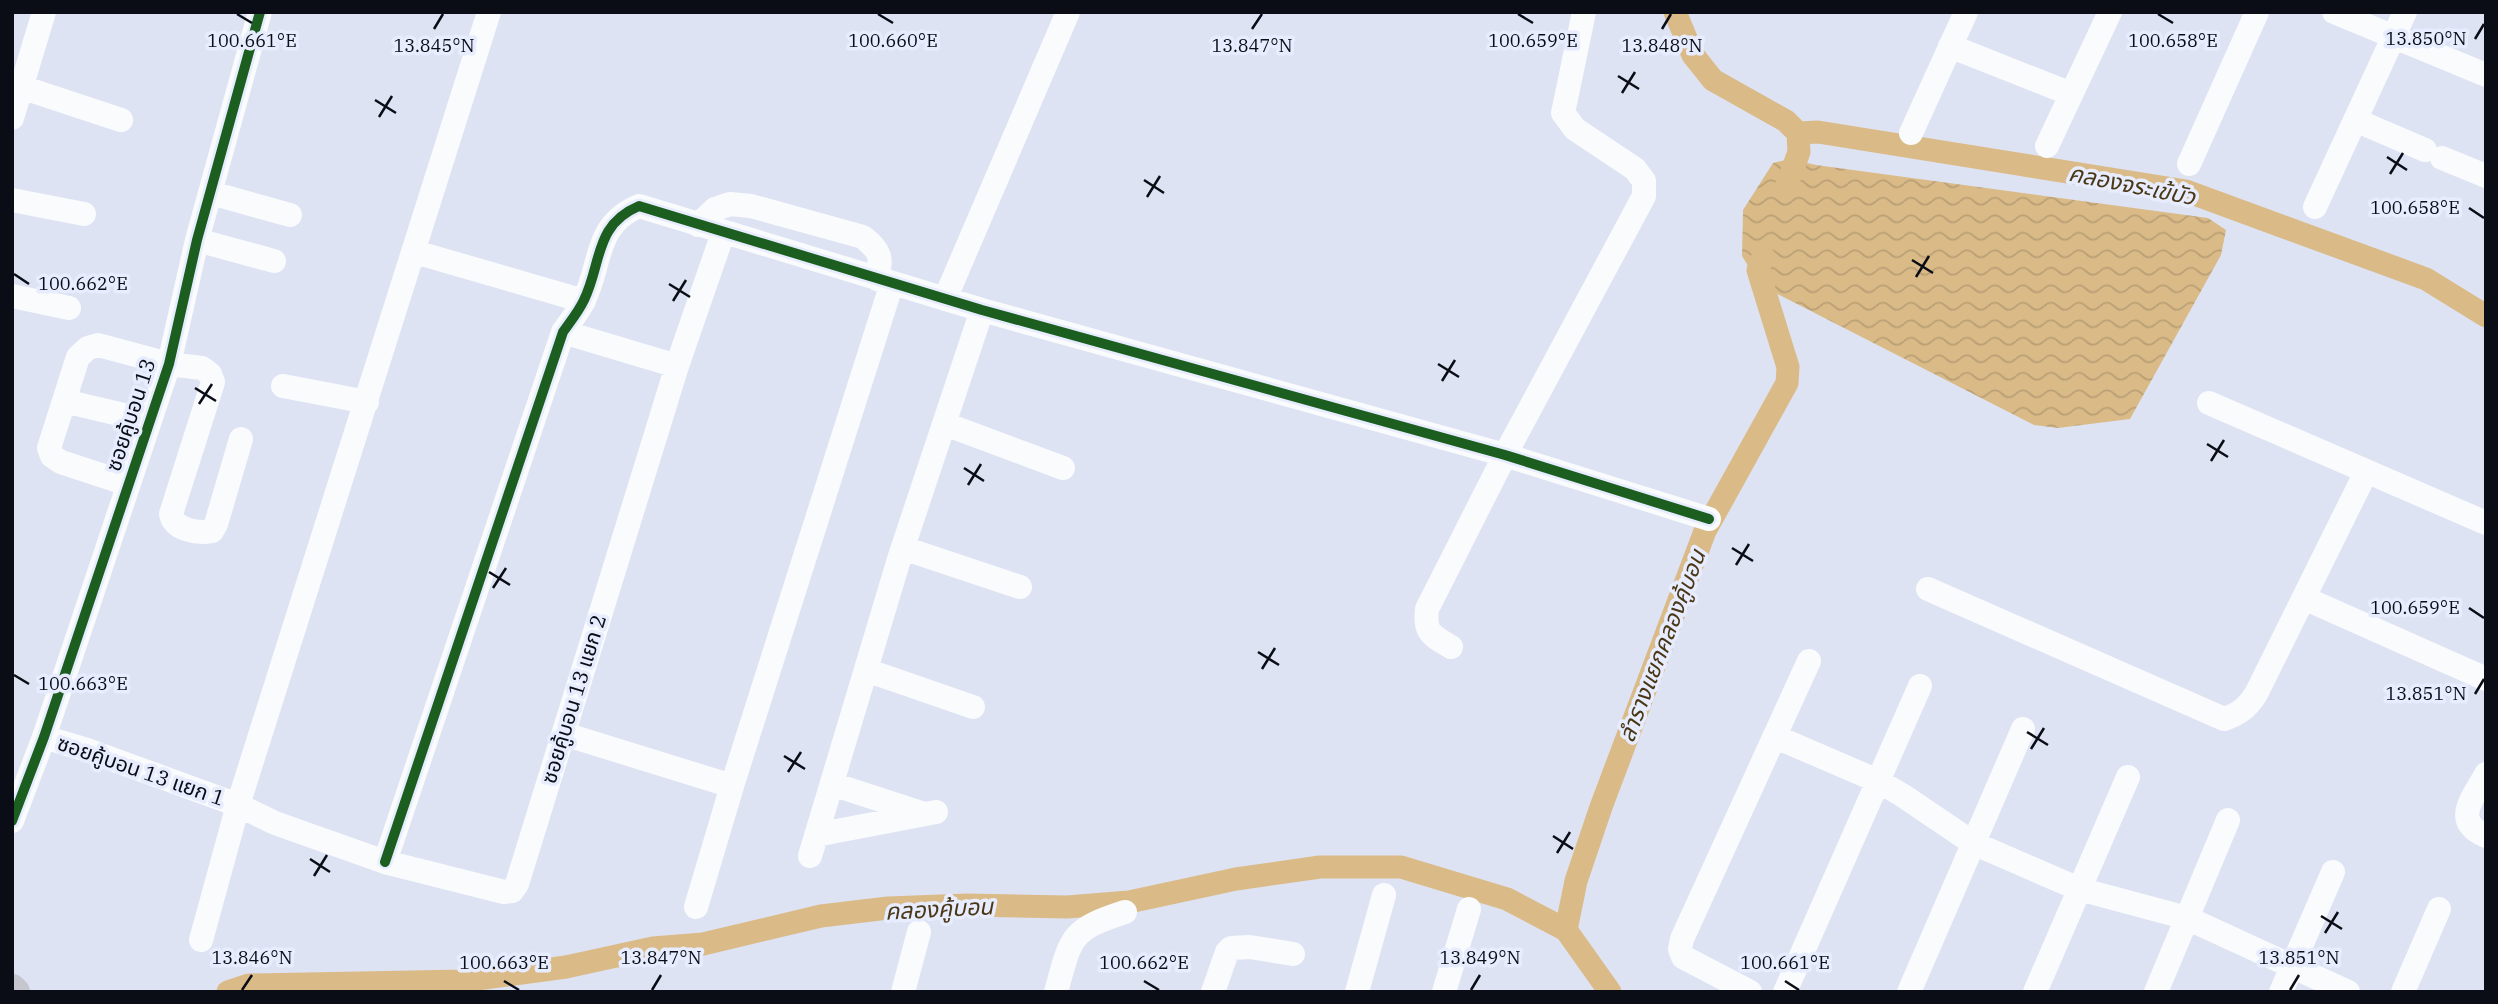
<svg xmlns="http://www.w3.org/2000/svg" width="2498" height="1004" font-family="'IBM Plex Serif','Noto Sans Thai',serif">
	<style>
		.water { fill: url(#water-waves) }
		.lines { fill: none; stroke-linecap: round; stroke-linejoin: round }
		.canal { stroke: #dabb88; stroke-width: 23 }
		.minor { stroke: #fafbfd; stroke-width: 24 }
		.major { stroke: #c5c6ce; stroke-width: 30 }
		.cycleway-casing { stroke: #e7ecfe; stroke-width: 15 }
		.cycleway { stroke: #1b5e20; stroke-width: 10 }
		.ticks { fill: none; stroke: #0a0d16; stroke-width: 2.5 }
		.labels { text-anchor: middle; stroke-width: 7; stroke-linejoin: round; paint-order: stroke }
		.street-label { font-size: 21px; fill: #0a0d16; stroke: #e7ecfe }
		.water-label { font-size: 23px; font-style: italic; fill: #4a3714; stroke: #e7ecfe }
		.ticks-label { font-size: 18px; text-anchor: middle; fill: #0a0d16; stroke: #e7ecfe; stroke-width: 7; stroke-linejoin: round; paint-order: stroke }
	</style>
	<defs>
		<pattern id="water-waves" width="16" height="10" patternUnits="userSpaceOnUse" patternTransform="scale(1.75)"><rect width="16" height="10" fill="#dabb88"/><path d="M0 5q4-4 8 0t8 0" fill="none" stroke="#baa075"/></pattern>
	</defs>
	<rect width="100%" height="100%" fill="#dee3f4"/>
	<path class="water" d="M1790,159L1816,165L2208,218L2226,230L2221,255L2130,419L2058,428L2034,425L1760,285L1742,256L1743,210L1773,163Z"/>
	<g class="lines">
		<path class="canal" d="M1675,12L1693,55L1713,80L1786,121L1798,133
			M1798,133L1818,132L2186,191L2426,279L2486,316
			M1786,187L1799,152L1798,133
			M1566,930L1576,881L1601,807L1705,531L1787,383L1788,367L1758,270L1763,256
			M228,992L249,985L462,981L566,967L653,948L703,944L821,916L888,908L967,905L1067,907L1129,902L1236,879L1320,867H1401L1507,899L1566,930L1610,992"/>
		<path class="minor" d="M2334,12L2486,75
			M1950,46L2071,94
			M21,87L121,120
			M12,118L44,12
			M2355,120L2425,150
			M1911,133L1966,12
			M2047,146L2110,12
			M2442,158L2486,176
			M2189,164L2257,12
			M211,193L290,215
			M12,200L84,214
			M2315,207L2405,12
			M698,225L715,209L730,204L751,206L863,237C881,252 882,256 877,279
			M197,240L274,261
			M415,252L584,301
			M12,296L69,308
			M945,299L1068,12
			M563,332L677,366
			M283,386L367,402
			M64,401L149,421
			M2209,403L2486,523
			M945,424L1063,468
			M128,484L61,462L52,456L49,448L78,357L88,348L98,345L169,364L202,368L210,374L213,382L171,514C174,530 198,534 212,531L216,524L241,439
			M903,548L1020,587
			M1928,589L2224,719C2239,714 2247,708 2256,694L2366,472
			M2304,598L2486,679
			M1451,647C1432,635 1424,634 1427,609L1505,455L1644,196V181L1635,169L1575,129L1563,113L1584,12
			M866,670L973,707
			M564,734L732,786
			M44,737L87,750L238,805L275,823L385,862L504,892L512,891L517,884L677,366L723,233
			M1776,737L1878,781L1902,795L1973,843L2079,889L2187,918L2348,992
			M2486,774C2473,799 2451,821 2486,836
			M832,784L921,813
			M12,821L44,737L169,364L197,240L260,12
			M816,835L936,812
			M810,856L900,556L982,310
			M385,862L563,332C570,322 579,311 584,300C602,263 594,225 639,206L982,310L1505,455L1709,519
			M696,907L732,786L892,283
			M201,940L238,805L489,12
			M903,992L919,932
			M1056,992C1071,938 1069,930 1125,912
			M1213,992L1227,952L1231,948L1250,947L1293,954
			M1357,992L1384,895
			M1444,992L1469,909
			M1750,992L1683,957L1680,949L1682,939L1809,661
			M1785,992L1920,686
			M1909,992L2023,729
			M2035,992L2128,777
			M2156,992L2228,820
			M2281,992L2333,872
			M2403,992L2439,909"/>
		<path class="major" d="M12,989L15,992"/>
		<g class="cycleway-casing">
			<path id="cycleway" d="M12,821L44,737L169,364L197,240L260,12
				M385,862L563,332C570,322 579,311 584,300C602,263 594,225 639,206L982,310L1505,455L1709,519"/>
		</g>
		<use href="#cycleway" class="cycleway"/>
	</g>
	<path class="ticks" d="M237,14L252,23M878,14L893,23M1518,14L1533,23M2158,14L2173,23M434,29L443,14M1252,29L1262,14M1662,29L1671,14M2475,39L2484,24M1618,76L1639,89M1622,93L1635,72M375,100L396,113M379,117L392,96M2387,157L2407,170M2390,174L2403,153M1144,180L1164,193M1147,197L1160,176M2469,208L2484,218M1912,260L1933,273M14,274L29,284M1916,277L1929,256M669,284L690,297M673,301L686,280M1438,364L1459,377M1442,381L1455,360M195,388L216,401M199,404L212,384M2207,444L2228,457M2211,461L2224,440M964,468L984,481M968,485L981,464M1732,548L1753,561M1736,565L1749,544M489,572L510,585M493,588L506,568M2469,608L2484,618M1258,652L1279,665M1262,669L1275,648M14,675L29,684M2475,694L2484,679M2027,732L2048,745M2031,749L2044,728M784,756L805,769M788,772L801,752M1553,836L1573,849M1557,853L1570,832M310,859L330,872M314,876L327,855M2321,916L2342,929M2325,933L2338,912M504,981L519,990M1144,981L1159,990M1785,981L1799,990M242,990L252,975M652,990L661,975M1471,990L1480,975M2290,990L2299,975"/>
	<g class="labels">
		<g class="street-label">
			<text transform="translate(131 415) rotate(-72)" y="7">ซอยคู้บอน 13</text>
			<text transform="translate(574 699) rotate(-73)" y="7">ซอยคู้บอน 13 แยก 2</text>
			<text transform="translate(141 771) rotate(19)" y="7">ซอยคู้บอน 13 แยก 1</text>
		</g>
		<g class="water-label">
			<text transform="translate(2132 185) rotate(11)" y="8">คลองจระเข้บัว</text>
			<text transform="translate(1662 646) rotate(-69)" y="8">ลำรางแยกคลองคู้บอน</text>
			<text transform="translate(939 909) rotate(-3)" y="8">คลองคู้บอน</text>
		</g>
	</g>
	<g class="ticks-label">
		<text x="2426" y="45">13.850°N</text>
		<text x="252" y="47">100.661°E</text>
		<text x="893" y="47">100.660°E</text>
		<text x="1533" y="47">100.659°E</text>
		<text x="2173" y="47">100.658°E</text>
		<text x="434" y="52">13.845°N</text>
		<text x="1252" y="52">13.847°N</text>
		<text x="1662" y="52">13.848°N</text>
		<text x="2415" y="214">100.658°E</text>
		<text x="83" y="290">100.662°E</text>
		<text x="2415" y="614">100.659°E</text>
		<text x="83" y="690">100.663°E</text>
		<text x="2426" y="700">13.851°N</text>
		<text x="252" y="964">13.846°N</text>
		<text x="661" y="964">13.847°N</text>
		<text x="1480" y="964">13.849°N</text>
		<text x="2299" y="964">13.851°N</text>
		<text x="504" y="969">100.663°E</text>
		<text x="1144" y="969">100.662°E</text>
		<text x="1785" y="969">100.661°E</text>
	</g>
	<rect width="2498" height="1004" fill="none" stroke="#0a0d16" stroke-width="28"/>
</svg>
